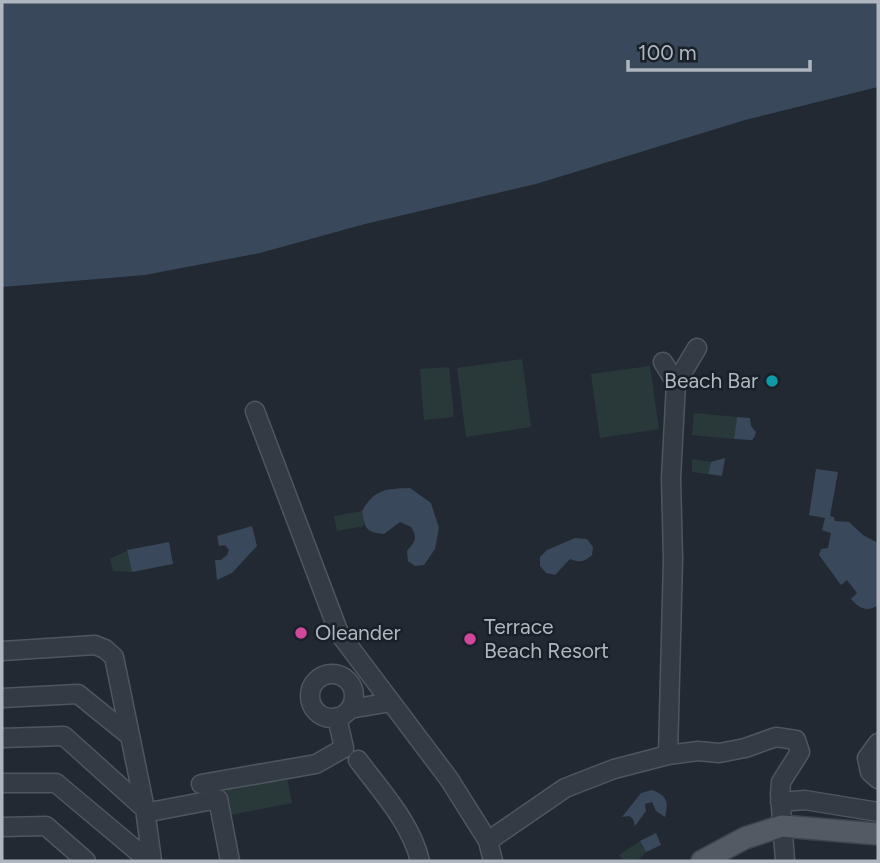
<svg xmlns="http://www.w3.org/2000/svg" width="880" height="863" font-family="Figtree,sans-serif">
	<style>
		.green { fill: #293939 }
		.water { fill: #39485a }
		.lines { fill: none; stroke-linecap: round; stroke-linejoin: round }
		.minor-casing { stroke: #4f565e; stroke-width: 21 }
		.major-casing { stroke: #3e444d; stroke-width: 24 }
		.minor { stroke: #353b44; stroke-width: 18 }
		.major { stroke: #535a64; stroke-width: 21 }
		.culture-dot { fill: #0f9aa8; stroke: #1a2028; stroke-width: 2.5 }
		.hotel-dot { fill: #d1479c; stroke: #1a2028; stroke-width: 2.5 }
		.labels { text-anchor: middle; stroke-width: 5; stroke-linejoin: round; paint-order: stroke }
		.poi-label { font-size: 21px; fill: #afb6c0; stroke: #1a2028; text-anchor: start }
	</style>
	<rect width="100%" height="100%" fill="#222933"/>
	<path class="green" d="M522,359L531,427L466,437L457,368Z
		M650,366L659,429L600,438L591,374Z
		M449,367L454,417L424,420L420,369Z
		M694,413L737,417L734,439L692,435Z
		M692,459L711,462L708,474L692,472Z
		M362,511L364,526L337,531L334,516Z
		M127,551L132,572L113,571L110,559Z
		M286,773L292,803L230,815L225,785Z
		M640,841L646,852L637,861H624L619,855Z"/>
	<path class="water" d="M2,2H878V87L745,120L536,184L365,224L260,253L145,275L2,287Z
		M737,417L750,418L751,426L756,432L755,436L752,440L734,439Z
		M725,458L722,476L708,474L711,462Z
		M816,469L838,472L830,516L834,517L835,521L849,522L863,535L878,543V605C867,613 859,608 851,599L857,593L847,580L841,585L819,555L821,549L828,548L831,533L822,530L825,518L809,515Z
		M410,488L431,503L439,528L435,549L424,565L415,566L408,561L407,551C415,542 418,538 411,527L400,522L384,534C365,532 365,528 362,511C375,489 385,489 410,488Z
		M252,526L257,546L232,573L217,580L215,560H221L227,555L229,550L225,545L219,546L217,536Z
		M575,538L587,539L593,547L592,555C584,562 580,563 570,559L555,575L546,573L540,566V557L547,550Z
		M169,542L173,564L132,572L127,550Z
		M652,790C667,796 669,801 665,817L656,811L652,802L645,804L646,811L635,826L633,819L629,816L622,817L641,793Z
		M656,833L661,845L646,852L640,841Z"/>
	<g class="lines">
		<g class="minor-casing">
			<path id="minor" d="M663,362L676,383L671,478L673,559L668,755
				M676,383L697,348
				M255,411L339,633L449,779L488,841L493,861
				M2,651L95,645L105,649L114,657L145,809L152,861
				M310 696a22 22 0 1 1 44 0a22 22 0 1 1-44 0Z
				M2,698L78,694L130,736
				M350,709L391,702
				M2,738L64,736L145,809
				M878,743L867,758L870,772L878,779
				M358,760C381,791 411,823 420,861
				M2,783H56L149,861
				M201,784L316,764L344,748L337,717
				M780,802L805,800L878,812
				M155,811L218,799L230,861
				M2,827L46,826L86,861
				M488,841L565,788L614,769L668,755L698,751L719,753L745,748L776,737L796,740L800,752L781,782L780,794L785,861"/>
		</g>
		<g class="major-casing">
			<path id="major" d="M702,861L745,838L782,826L878,834"/>
		</g>
		<use href="#minor" class="minor"/>
		<use href="#major" class="major"/>
	</g>
	<circle class="culture-dot" cx="772" cy="381" r="7"/>
	<g class="hotel-dot">
		<circle cx="301" cy="633" r="7"/>
		<circle cx="470" cy="639" r="7"/>
	</g>
	<g class="labels">
		<g class="poi-label">
			<text x="758" y="388" text-anchor="end">Beach Bar</text>
			<text x="484" y="634">Terrace<tspan x="484" dy="24">Beach Resort</tspan></text>
			<text x="315" y="640">Oleander</text>
		</g>
	</g>
	<rect width="880" height="863" fill="none" stroke="#afb6c0" stroke-width="7"/>
	<path d="M628 60v10h182v-10" fill="none" stroke="#afb6c0" stroke-width="3.5"/>
	<text x="638" y="60" font-size="21" fill="#afb6c0" stroke="#1a2028" stroke-width="5" paint-order="stroke">100 m</text>
</svg>
